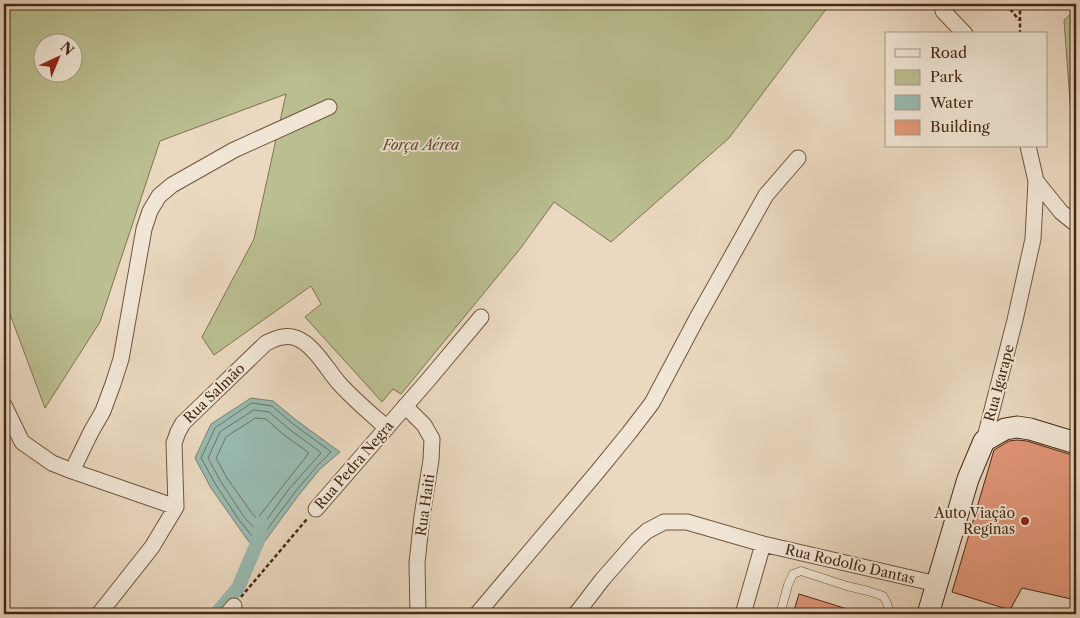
<svg xmlns="http://www.w3.org/2000/svg" width="1080" height="618" font-family="'Libre Caslon Text',serif">
	<style>
		.green { fill: #babe90; stroke: #817452; fill-rule: evenodd }
		.water { fill: #98bab0; stroke: #788071 }
		.lines { fill: none; stroke-linecap: round; stroke-linejoin: round }
		.shore { stroke: #707262; stroke-width: 1 }
		.canal { stroke: #98bab0; stroke-width: 14 }
		.building { fill: #e39779; stroke: #482913 }
		.lane-casing { stroke: #70553e; stroke-width: 9 }
		.street-casing { stroke: #70553e; stroke-width: 17 }
		.secondary-casing { stroke: #482913; stroke-width: 23 }
		.path { stroke: #482913; stroke-width: 2.5; stroke-dasharray: 4 2.5; stroke-linecap: butt }
		.lane { stroke: #f1e6d6; stroke-width: 8 }
		.street { stroke: #f1e6d6; stroke-width: 15 }
		.secondary { stroke: #f1e6d6; stroke-width: 21 }
		.poi-dot { fill: #8f2418; stroke: #f1e6d6; stroke-width: 2 }
		.labels { text-anchor: middle; stroke-width: 4; stroke-linejoin: round; paint-order: stroke }
		.park-label { font-size: 14px; font-style: italic; fill: #5f472c; stroke: #f1e6d6 }
		.street-label { font-size: 14px; fill: #482913; stroke: #f1e6d6 }
		.poi-label { font-size: 14px; fill: #482913; stroke: #f1e6d6; text-anchor: end }
	</style>
	<rect width="100%" height="100%" fill="#ead8c0"/>
	<filter id="stains"><feTurbulence type="fractalNoise" baseFrequency=".004" numOctaves="4"/><feColorMatrix values="0 0 0 0 .2 0 0 0 0 .09 0 0 0 0 .02 0 0 0 .5 -.17"/></filter>
	<radialGradient id="worn" r=".72"><stop offset=".6" stop-color="#630" stop-opacity="0"/><stop offset="1" stop-color="#630" stop-opacity=".3"/></radialGradient>
	<path class="green" d="M4,4H830L729,138L611,242L554,202L520,249L401,394L393,389L382,402L305,317L321,304L311,286L214,355L202,337L254,239L286,94L160,141L100,322L45,408L4,298ZM42,42H72V72H42Z
		M1076,9V144L1073,142L1064,20Z"/>
	<path class="water" d="M251,398L273,401L296,420L340,452L320,469L298,496L265,541L249,542L211,488L195,458L211,424Z"/>
	<g class="lines">
		<path class="shore" d="M252,403L272,406L293,424L330,451L331,452L317,466L295,492L263,535L253,537L239,520L216,485L201,458L215,428Z
			M254,410L269,412L289,429L319,451L321,453L289,489L260,529L256,530L244,517L221,482L208,458L220,432Z
			M256,418L266,419L284,435L308,452V454L257,519L251,512L227,478L216,458L226,437Z"/>
		<path class="canal" d="M216,614L238,588L258,541L261,523"/>
	</g>
	<path class="building" d="M1017,440L1027,441L1072,455H1076V600L1022,588L1010,610L952,592L994,450L1009,441Z
		M799,594L857,612V614H793Z"/>
	<g class="lines">
		<g class="lane-casing">
			<path id="lane" d="M780,614L788,585L793,574L801,571L847,586L868,591L883,596L887,603L889,611L888,614"/>
		</g>
		<g class="street-casing">
			<path id="street" d="M943,11L965,34
				M1036,181L1061,212L1076,224
				M4,405L22,442L52,463L72,471L176,507
				M405,406L424,425L432,439L431,460L422,516L417,563L418,614
				M984,441L1015,320L1033,239L1036,181L1028,146
				M72,471L91,432L103,411L113,384L121,359L144,229L150,211L159,196L172,185L234,150L329,107
				M316,509L429,379L481,317
				M99,614L152,547L176,507L174,443L178,432L183,423L266,343C275,339 285,334 296,338C313,344 327,369 338,382C353,399 370,413 387,428
				M227,614L234,606
				M477,614L598,471L629,433L652,403L696,320L766,195L798,158
				M576,614L602,580L637,540L647,531L664,522H687L763,544L937,584
				M743,614L763,544"/>
		</g>
		<g class="secondary-casing">
			<path id="secondary" d="M928,614L968,479L984,441L1005,429L1017,427L1030,429L1076,443"/>
		</g>
		<path class="path" d="M1006,4L1019,20
			M1020,34V4
			M241,597L307,519"/>
		<use href="#lane" class="lane"/>
		<use href="#street" class="street"/>
		<use href="#secondary" class="secondary"/>
	</g>
	<circle class="poi-dot" cx="1025" cy="521" r="5"/>
	<g class="labels">
		<g class="park-label">
			<text x="421" y="150">Força Aérea</text>
		</g>
		<g class="street-label">
			<text transform="translate(999 383) rotate(-75)" y="5">Rua Igarape</text>
			<text transform="translate(214 393) rotate(-44)" y="5">Rua Salmão</text>
			<text transform="translate(354 465) rotate(-49)" y="5">Rua Pedra Negra</text>
			<text transform="translate(425 505) rotate(-82)" y="5">Rua Haiti</text>
			<text transform="translate(850 564) rotate(13)" y="5">Rua Rodolfo Dantas</text>
		</g>
		<g class="poi-label">
			<text x="1015" y="518">Auto Viação<tspan x="1015" dy="16">Reginas</tspan></text>
		</g>
	</g>
	<rect width="1080" height="618" fill="none" stroke="#ead8c0" stroke-width="20"/>
	<rect x="5" y="5" width="1070" height="608" fill="none" stroke="#482913" stroke-width="2.5"/>
	<rect x="10" y="10" width="1060" height="598" fill="none" stroke="#482913"/>
	<rect x="885" y="32" width="162" height="115" fill="#f1e6d6" stroke="#ad9a88"/>
	<rect x="895" y="49" width="25" height="8" fill="#f1e6d6" stroke="#ad9a88"/>
	<text x="930" y="58" font-size="15" fill="#482913">Road</text>
	<rect x="895" y="70" width="25" height="15" fill="#babe90" stroke="#ad9a88"/>
	<text x="930" y="82" font-size="15" fill="#482913">Park</text>
	<rect x="895" y="95" width="25" height="15" fill="#98bab0" stroke="#ad9a88"/>
	<text x="930" y="108" font-size="15" fill="#482913">Water</text>
	<rect x="895" y="120" width="25" height="15" fill="#e39779" stroke="#ad9a88"/>
	<text x="930" y="132" font-size="15" fill="#482913">Building</text>
	<g transform="translate(58 58) rotate(44)"><circle r="24" fill="#f1e6d6" stroke="#ad9a88"/>
	<path d="M0-4L9 19L0 12L-9 19Z" fill="#8f2418"/>
	<text y="-8" font-size="14" font-weight="bold" text-anchor="middle" fill="#482913">N</text>
	</g>
	<rect width="100%" height="100%" filter="url(#stains)"/>
	<rect width="100%" height="100%" fill="url(#worn)"/>
</svg>
